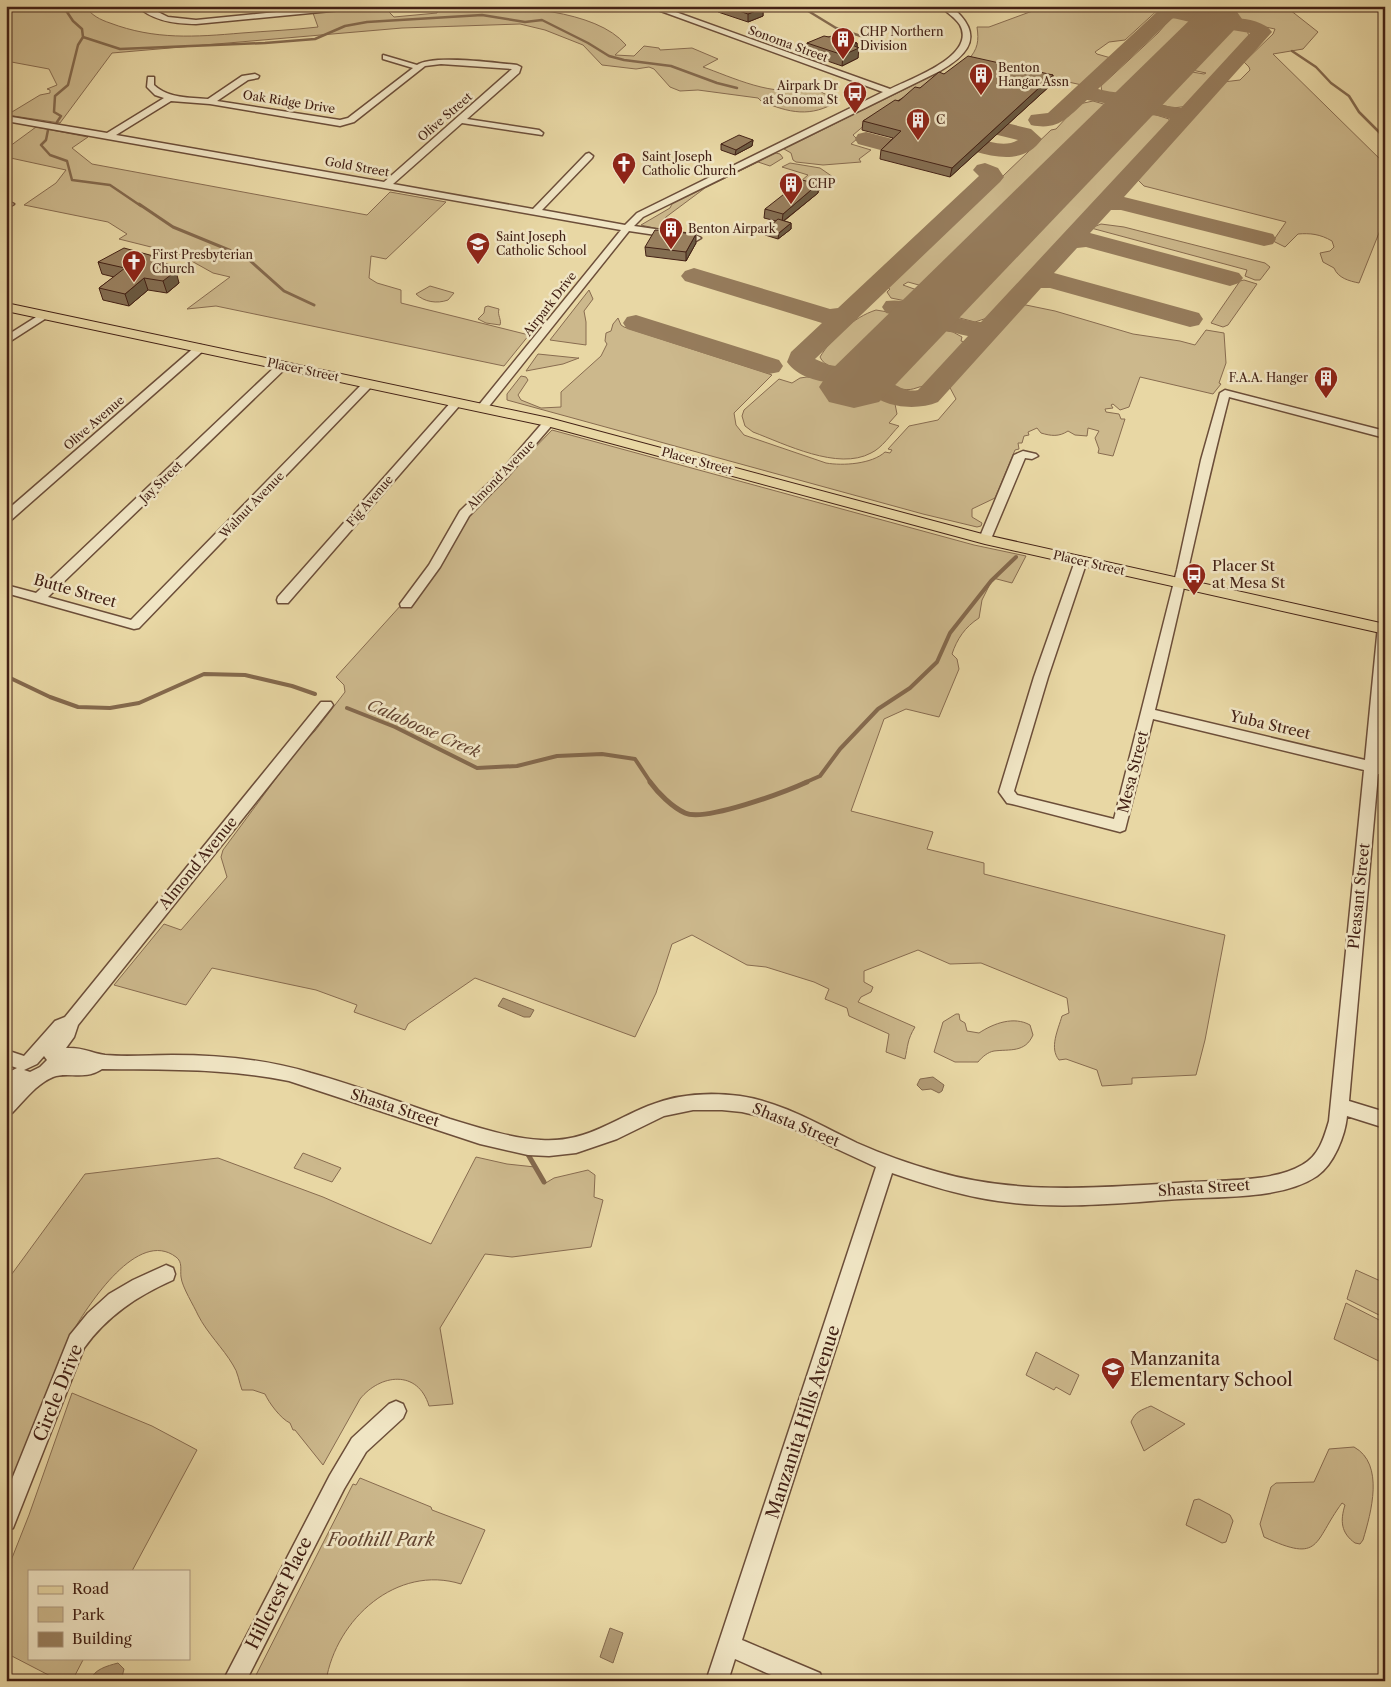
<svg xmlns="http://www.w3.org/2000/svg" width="1391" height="1687" font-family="'Libre Caslon Text',serif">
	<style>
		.green { fill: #ccb88c; stroke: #886c50 }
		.water { fill: #b09973; stroke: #84694d }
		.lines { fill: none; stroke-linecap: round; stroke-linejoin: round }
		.stream-far3 { stroke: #84694d; stroke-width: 2.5 }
		.stream-far2 { stroke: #84694d; stroke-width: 3 }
		.stream-far1 { stroke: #84694d; stroke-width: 4 }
		.stream { stroke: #84694d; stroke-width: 5 }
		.taxiway { fill: #967c5c; fill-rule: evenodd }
		.runway { fill: #967c5c; fill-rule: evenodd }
		.minor-casing { stroke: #6c4e39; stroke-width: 3 }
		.major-casing { stroke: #432115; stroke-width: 2 }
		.minor { fill: #f0e5c4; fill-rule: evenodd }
		.major { fill: #e8d7a4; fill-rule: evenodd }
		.wall { fill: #846e52; stroke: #432115 }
		.shaded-wall { fill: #6b5a42; stroke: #432115 }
		.building { fill: #99805f; stroke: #432115 }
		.labels { text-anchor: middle; stroke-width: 5; stroke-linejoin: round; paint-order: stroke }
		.far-poi-label { font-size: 12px; fill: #432115; stroke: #f0e5c4; text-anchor: start }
		.far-street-label { font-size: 12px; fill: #432115; stroke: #f0e5c4 }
		.poi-label { font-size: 15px; fill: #432115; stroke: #f0e5c4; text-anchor: start }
		.street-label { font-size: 15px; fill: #432115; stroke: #f0e5c4 }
		.water-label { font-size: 16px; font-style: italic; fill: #644531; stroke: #f0e5c4 }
		.near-poi-label { font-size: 18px; fill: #432115; stroke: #f0e5c4; text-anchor: start }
		.near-street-label { font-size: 18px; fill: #432115; stroke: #f0e5c4 }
		.near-park-label { font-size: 18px; font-style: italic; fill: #654733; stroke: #f0e5c4 }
	</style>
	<rect width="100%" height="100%" fill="#e8d7a4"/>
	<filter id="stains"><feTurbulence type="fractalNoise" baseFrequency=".004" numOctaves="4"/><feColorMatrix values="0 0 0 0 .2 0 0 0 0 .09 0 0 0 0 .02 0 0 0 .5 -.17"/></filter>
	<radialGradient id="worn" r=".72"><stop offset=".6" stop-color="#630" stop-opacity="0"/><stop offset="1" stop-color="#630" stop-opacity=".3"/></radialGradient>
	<path class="green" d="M6,6H86C90,15 101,20 110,23C155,40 195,37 242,33C267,31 293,30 318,27L313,13L376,6H383L394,17L437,13L438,9L464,10L469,6C512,6 596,9 626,45L615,55L634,56L644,46L659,48L660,50L692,48L718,59L703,67C729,76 779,100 804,86L812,87L838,101C811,118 789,113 761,101L758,98L698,90L680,91L670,87L654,69L649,67L636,69L602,65L583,45L545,30L520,24L402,28L112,53L60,123L7,115L40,95L50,93V90L47,89L57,85L49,69L6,61V57L10,55L6,54Z
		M1046,6H1162L1125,40L1109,42L1095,52L1097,54L1111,58L1082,85L968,60C978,49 979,41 977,27H989Z
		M1165,6H1285L1318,32L1303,49L1273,54L1385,164V218L1359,283C1349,281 1338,278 1334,268L1323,262L1320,253L1330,251L1334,247L1332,241C1320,234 1310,233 1298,234L1285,247L1273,241L1286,222L1144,186L1135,177L1223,82L1240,80L1250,70L1249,67L1244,62L1273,34L1275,29Z
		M1183,17L1196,22L1122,94L1115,95L1102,92L1101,86L1158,33L1171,18Z
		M1235,28L1248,31V34L1251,35L1227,60L1230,61L1189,106L1173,108L1158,104L1157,100L1186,71L1204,74L1206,73L1187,69L1225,30Z
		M936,74L943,75L866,124L853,135L857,139L851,144L871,150L859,159L861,162L823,165L796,162L793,160L791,153L784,149Z
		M1093,101L1107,105V109L930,286L926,287L908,282L903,285L917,290H923L916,299L906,301L891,298L887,292L890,289L887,287L1051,130L1056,129L1079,104Z
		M1153,114L1169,119L1170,125L993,316L975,322L956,317L954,313L962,302L992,273L1120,139L1143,116Z
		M36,127L88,137L72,148L92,164L367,215L390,192L446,202L386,259L371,256L369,278L377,283L401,290V303L529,335L504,366L216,306L187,309L230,277L213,273L179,254L119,239L127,234L108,222L24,205L56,183L66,170L6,157V149Z
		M776,153L780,154L783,158L770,166L758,162L705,188L666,217L663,230L641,225L670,208L672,204Z
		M790,163L820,168L833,177L817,193L794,187L808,175L782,167Z
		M1101,224L1124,227L1265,263L1270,267L1260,280H1255L1245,276L1247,270L1091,228Z
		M1244,280L1257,284L1228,325L1223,327L1211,323L1240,281Z
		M430,286L454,293L448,300C437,304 424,302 416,294Z
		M589,290L593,299L584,311L586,322V345L550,340Z
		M1021,304L1055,311L1133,334L1180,341L1195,345L1206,330L1224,333L1226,363L1219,383L1221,384L1213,394L1140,377L1129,407L1120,410L1113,404L1111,405L1113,408L1105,409L1106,412L1119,414L1121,419H1125L1113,456L1098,453L1099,449L1095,438L1099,431L1088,428L1087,436L1075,435L1068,431C1059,437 1051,436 1041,433L1037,428L1028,432L1029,435L1024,436L1022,443H1018L1019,449L1015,450L995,498L972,509V517L982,523L981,526L977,527L923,514L507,400V394L521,376L526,377L528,380L518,395L521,400L541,408L561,407V392L601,356L607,344L605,341L606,333L611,331L613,324L618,318L621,325L624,327L772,375L734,413L736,425L744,435L826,463C843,466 872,464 885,452L890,453L892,450L888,449L909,426L938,420L956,399L948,384Z
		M488,306L499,309C497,315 502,320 500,325L486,323L478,319L484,313L485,307Z
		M876,310L888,312L895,317L894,320C881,333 862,356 848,365C839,370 824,367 820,357C832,337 854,317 876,310Z
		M942,330L953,332L962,337L961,341L965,342L961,346L965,347L928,386C916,385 913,394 895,387L890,377L935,333Z
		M538,354L577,358H579L563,364L526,371Z
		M807,377L817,378L891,401L895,404L897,414L889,423L899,426C891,434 882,448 871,453C838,471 785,444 753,432L745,426L742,416L744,410L779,379L792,383L800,378Z
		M552,430L974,545L1026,556L1012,583L993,578L982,600L979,618C965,627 957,639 952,654L957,659L959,669L939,717L906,709L884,719L851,811L933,832L927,849L984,863V874L1225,935L1205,1040L1196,1075L1132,1078V1084L1102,1086L1097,1070L1066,1059L1059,1060C1049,1048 1058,1030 1062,1016L1069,1013L1067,998L981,963L950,964L918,950L864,971V982L873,987L871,992L861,997L858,1002L915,1027C907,1040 908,1046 905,1059L886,1052L889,1034L849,1016L847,1008L825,999L829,989L814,982L766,967L747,965L692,935L672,944L656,993L635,1037L475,978L408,1024L405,1030L354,1012L357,1005L316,990L212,968L186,1005L114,985L164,924L181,930L227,877L221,857L223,850L297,750L315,731L345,692L344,685L336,677L402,604L459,526Z
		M956,1014H959L960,1020L965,1023L967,1031L979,1033C994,1023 1014,1016 1030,1025L1033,1035C1025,1053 1010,1049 994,1051C988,1052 982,1057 978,1062H955L934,1052L943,1022Z
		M303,1153L341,1168L332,1182L294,1168Z
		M476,1157L507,1164L535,1167L544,1184L554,1178L588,1170L595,1175L594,1197L603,1200L591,1247L512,1257L485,1254L440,1328L453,1404L429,1406C418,1369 380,1374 360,1399L323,1465L295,1430H293L290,1423C281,1419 269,1403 265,1394L253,1390H242C239,1382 238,1372 233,1365C223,1348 207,1333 198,1315C194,1306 182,1287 181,1277C180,1270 183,1262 176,1257C138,1228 89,1304 73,1331L6,1499V1282L85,1174L218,1158L323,1197L431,1244Z
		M1356,1270L1385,1283V1318L1347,1299Z
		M1346,1303L1385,1323V1364L1334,1339Z
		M1036,1352L1079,1375L1070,1395L1056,1387L1054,1390L1026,1375Z
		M72,1393L152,1426L197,1450L132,1571H29V1658H84L72,1681H60L6,1653V1568L10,1563L29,1515Z
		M1151,1406L1185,1424L1144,1451L1131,1422C1135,1412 1141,1410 1151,1406Z
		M1354,1447C1385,1464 1371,1513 1363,1540L1360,1544L1355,1543C1341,1533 1340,1521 1345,1505L1342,1503C1313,1542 1322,1564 1264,1537L1260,1524L1271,1487L1276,1483L1314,1482L1329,1449Z
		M360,1478L431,1507L432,1510L485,1530L461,1584C397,1564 336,1619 326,1681H253L353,1484L356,1485Z
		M1199,1499L1230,1515L1233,1521L1226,1542L1222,1543L1186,1525L1194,1500Z"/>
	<path class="water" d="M503,998L534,1010L530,1017H524L498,1006Z
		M933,1077L944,1085L942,1091L939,1093L931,1089L922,1090L917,1085L920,1079Z
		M610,1628L623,1633L613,1663L600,1657Z
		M118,1663L124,1669L121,1681H90C94,1669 107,1666 118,1663Z"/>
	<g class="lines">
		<path class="stream-far3" d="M800,6L836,28L867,38
			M83,37L120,49L265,43L315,39L345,26L367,22L482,15L525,22L542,20L588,43L609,56L624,60L671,66L717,83L737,88
			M1292,51L1316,67L1331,83L1349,96L1359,112L1385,138
			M57,122L61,116L54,112L55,96L68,85L78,45L83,37L82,29L73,21L63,6
			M48,130L46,140L41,145L50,155L67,161L72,180L110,185L141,206"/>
		<path class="stream-far2" d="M139,204L173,227L246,257L284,291L314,305"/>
		<path class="stream-far1" d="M6,676L50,697L78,707L110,708L139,703L204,674L245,675L292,686L315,694
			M347,708L395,727L477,768L517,766L557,756L602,754L635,759L651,783
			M804,783L820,776L840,749L878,709L910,688L937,662L950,633L991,581L1016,557"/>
		<path class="stream" d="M650,782C658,793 672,807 685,813C705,822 785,792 807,782
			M526,1151L544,1182"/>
		<path class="taxiway" d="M1178,6L1210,15L1213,19L1210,23L1203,25L1173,18L1098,89C1107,91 1119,94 1129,92C1147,87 1149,60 1173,66L1176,70L1149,99L1142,102L1181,108L1250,33L1220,28L1217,24L1220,20C1234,16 1263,19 1272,32L1124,197L1273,234L1276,239L1273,244L1264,246L1121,210H1111L1090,233L1239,273L1243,278L1239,283L1230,286L1086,247L1077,248L1054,273L1199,313L1203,319L1199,325L1190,327L1050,288H1041L938,402C914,412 877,407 862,385L866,379C889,373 898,394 918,390L968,336C957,334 945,329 933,331C911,336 900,366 884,374C878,377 871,375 865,374L861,368C879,342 908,313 943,315C956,316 968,322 981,322L1170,119C1122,101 1122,153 1091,146L1088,141L1091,136L1118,110L1133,104L1115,105L1087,100C1068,117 1059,131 1031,125L1028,120L1031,115L1048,113L1160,9Z
			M952,110L1031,129L1042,139C1019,172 977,151 946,143L943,138L946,133C969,128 996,153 1018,140L944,122L941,117L944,112Z
			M866,132L945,153L948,158L945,163L937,165L858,144L855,139L858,134Z
			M985,163L998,168L1004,177L1000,182L815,359L829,365L855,369L859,375L855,381C834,386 800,381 787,362L791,352L822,323L685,281L681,276L685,271L694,268L830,309L838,308L979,176L973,170L977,165Z
			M973,256L982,259L986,264C961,299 930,324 886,313L882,307L886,301C897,299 910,303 921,298C941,288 952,262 973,256Z
			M636,315L779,360L783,366L779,372L769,374L627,329L623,323L627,317Z"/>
		<path class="runway" d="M1211,6L1235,9L1242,19L1235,29L879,402L854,408L829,402L819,387L829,372L1201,9Z"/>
		<g class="minor-casing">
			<path id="minor" d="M137,6H146L168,17L196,20L336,6H366L362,8L196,24C175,24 153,21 137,6Z
				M647,6H659L890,89C910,79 977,56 960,25C955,17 947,13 940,6C950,6 955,9 961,16C983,41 962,58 940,71L643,217L634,226L696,235L701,238L696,241L629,231L486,410H478L476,408L478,406L621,230L6,121V116L107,133L164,98L155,95L147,87L148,77H154V85C169,99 189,97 208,99L242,76L255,74L259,76L258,78L248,80L217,101L340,120L348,118L413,68L383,59V55L417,65C432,54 497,63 517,65L521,67L519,73L467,119L539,130L543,133L542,135L462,123L393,184L533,209L586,154L589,153L593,156L592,158L542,210L625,225L637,213L883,92ZM441,64L512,69L384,182L116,135L171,101L210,104L340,126L354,122L425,66Z
				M6,200L14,204L6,209Z
				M44,312L49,315L48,317L6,344V336Z
				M200,345L204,346L205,348L204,350L10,521L6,522V511L196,346Z
				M283,362L288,365L287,367L48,597L131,620L364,382H372L373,384L372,386L139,628L134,629L6,593V585L36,593L279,363Z
				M1225,390L1385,431V438L1229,397C1202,501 1181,606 1155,710L1365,760L1378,626L1385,622V701L1379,763L1385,765V775L1378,774L1349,1101L1385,1112V1128L1347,1116C1345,1136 1334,1164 1317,1176C1281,1200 1222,1196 1180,1199C1120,1203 1058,1210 998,1201C962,1196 927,1185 892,1173L742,1640L820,1673L823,1681H785L735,1659L728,1681H706L876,1167L772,1119L742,1112L722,1110H693L664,1116L617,1139L576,1153L549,1156L528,1155L480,1144L289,1081C227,1068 165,1070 102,1069C84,1081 68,1071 53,1077C36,1084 24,1101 12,1113L6,1116V1070L11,1071L17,1068L6,1064V1050L24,1056L55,1021L65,1017L321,702H331L333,705L331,708L78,1025L74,1037L66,1048C83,1047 91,1053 105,1055C127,1057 150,1055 172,1055C219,1055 265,1059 311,1073C358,1086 404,1104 450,1119C480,1128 510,1138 541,1140C584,1143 611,1121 648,1106C677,1094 709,1092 740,1096C782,1102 819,1125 857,1143C884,1155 910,1164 938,1172C1021,1196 1106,1187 1191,1182C1224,1180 1273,1182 1302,1165C1319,1156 1324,1138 1329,1121L1364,770L1153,719L1125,830L1120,832L1012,804L1007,803L999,792L1034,677L1075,561L1081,557L1087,561L1048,677L1014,791L1017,795L1114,819L1177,570L1201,460L1220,393ZM44,1056L47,1060L40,1067L30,1072L24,1070L37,1064Z
				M456,400L462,403L460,405L288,603H278L277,600L278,597L452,401Z
				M549,419L555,422L553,424L508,476L469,516L440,567L411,607H401L400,604L429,565L460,511L500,472L545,420Z
				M1023,451L1036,454L1038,456L1032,459L1025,458L991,539L989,542H981L979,539L1014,455Z
				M166,1265L173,1268L175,1274L173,1280C137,1296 107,1316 84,1348L13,1528L6,1531V1494L70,1335L88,1313L109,1294L133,1280Z
				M396,1401L403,1404L406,1411L403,1418L366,1452L344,1489L246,1681H223L330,1475L352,1438L389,1404Z"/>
		</g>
		<g class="major-casing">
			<path id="major" d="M6,303L549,418L986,535L1385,624V634L985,544L547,426L6,311Z"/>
		</g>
		<use href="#minor" class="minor"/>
		<use href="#major" class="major"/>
	</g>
	<path class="wall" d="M718,6H759L763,8V16L748,22L718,12Z
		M829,37L857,43L858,58L842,66L807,54V43Z
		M944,74L1053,75L1052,84L950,177L880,159L881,150L893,138L862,130L863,121Z
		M753,140L752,146L735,155L721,150V144Z
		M818,184V193L784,221L791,223V229L778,239L765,235V230L776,221L764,218L765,209Z
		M696,243L686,261L646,256L645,247Z
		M158,258L159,262L171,265L173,270L179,283L167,293L148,290L129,306L103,300L99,288L114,277L102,274L98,262Z"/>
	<path class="shaded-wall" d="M763,8V16L748,22V14Z
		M857,43V48H859L858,58L842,66L843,55L852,45Z
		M1053,75L1052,84L950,177L952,168Z
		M753,140L752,146L735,155L736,150Z
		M818,184V193L782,222L783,214Z
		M791,223V229L778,239L779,233Z
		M696,234V243L686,261V252Z
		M171,265L174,273L176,271L179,283L167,293L163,281L167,269Z
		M144,278L148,290L129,306L125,294Z"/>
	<path class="building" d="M724,6H759L763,8L748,14Z
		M834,35L857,43L852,45L859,48L843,55L807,43L824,36L829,37Z
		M968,56L1053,75L952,168L881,150L901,131L863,121L895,100L899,101L915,87L920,88L939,72L944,74Z
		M739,135L753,140L736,150L721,144Z
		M802,180L818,184L783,214L765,209Z
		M778,219L791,223L779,233L765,230Z
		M655,230L696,234L686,252L645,247Z
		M124,248L157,257L155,258H158L154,262L171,265L167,269L176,271L163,281L144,278L125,294L99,288L125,268L98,262Z"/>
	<defs>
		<g id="building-pin" transform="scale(1.25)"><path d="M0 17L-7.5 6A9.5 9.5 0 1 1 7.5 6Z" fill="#8f2418" stroke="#f0e5c4"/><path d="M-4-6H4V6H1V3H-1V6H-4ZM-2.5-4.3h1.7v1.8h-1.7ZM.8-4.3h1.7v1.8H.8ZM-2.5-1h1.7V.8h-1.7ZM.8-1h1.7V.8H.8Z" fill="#fff"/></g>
		<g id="bus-pin" transform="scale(1.25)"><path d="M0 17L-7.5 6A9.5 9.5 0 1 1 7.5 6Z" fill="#8f2418" stroke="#f0e5c4"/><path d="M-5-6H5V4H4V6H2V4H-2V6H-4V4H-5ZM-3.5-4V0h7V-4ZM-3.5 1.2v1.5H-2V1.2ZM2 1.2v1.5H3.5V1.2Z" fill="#fff"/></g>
		<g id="church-pin" transform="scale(1.25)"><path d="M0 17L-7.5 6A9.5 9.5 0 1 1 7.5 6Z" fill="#8f2418" stroke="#f0e5c4"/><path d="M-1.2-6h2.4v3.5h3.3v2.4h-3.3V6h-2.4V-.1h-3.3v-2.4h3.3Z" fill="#fff"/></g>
		<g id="school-pin" transform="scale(1.25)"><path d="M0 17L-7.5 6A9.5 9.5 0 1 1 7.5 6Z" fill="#8f2418" stroke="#f0e5c4"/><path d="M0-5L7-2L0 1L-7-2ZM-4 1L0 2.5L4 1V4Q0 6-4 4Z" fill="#fff"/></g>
	</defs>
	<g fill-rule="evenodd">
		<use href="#building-pin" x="843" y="39"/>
		<use href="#building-pin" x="981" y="75"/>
		<use href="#bus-pin" x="855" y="93"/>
		<use href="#building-pin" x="918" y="120"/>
		<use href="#church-pin" x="624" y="164"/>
		<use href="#building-pin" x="791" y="184"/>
		<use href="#building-pin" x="671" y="229"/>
		<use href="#school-pin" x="478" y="244"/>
		<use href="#church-pin" x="134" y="262"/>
		<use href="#building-pin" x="1326" y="378"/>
		<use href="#bus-pin" x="1194" y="575"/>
		<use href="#school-pin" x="1113" y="1369"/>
	</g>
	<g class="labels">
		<g class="far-poi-label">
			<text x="860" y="36">CHP Northern<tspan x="860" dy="14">Division</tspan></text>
			<text x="998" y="72">Benton<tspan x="998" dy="14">Hangar Assn</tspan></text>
			<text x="838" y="90" text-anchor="end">Airpark Dr<tspan x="838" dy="14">at Sonoma St</tspan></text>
			<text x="936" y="124">C</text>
			<text x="642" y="161">Saint Joseph<tspan x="642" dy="14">Catholic Church</tspan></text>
			<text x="808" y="188">CHP</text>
			<text x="688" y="233">Benton Airpark</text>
			<text x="496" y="241">Saint Joseph<tspan x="496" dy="14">Catholic School</tspan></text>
			<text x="152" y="259">First Presbyterian<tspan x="152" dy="14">Church</tspan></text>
			<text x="1308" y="382" text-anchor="end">F.A.A. Hanger</text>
		</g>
		<g class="far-street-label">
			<text transform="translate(788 44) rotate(20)" y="4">Sonoma Street</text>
			<text transform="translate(289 102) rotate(9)" y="4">Oak Ridge Drive</text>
			<text transform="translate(445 117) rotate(-41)" y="4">Olive Street</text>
			<text transform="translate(357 167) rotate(10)" y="4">Gold Street</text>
			<text transform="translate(550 304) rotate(-52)" y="4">Airpark Drive</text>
			<text transform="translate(303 370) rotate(12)" y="4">Placer Street</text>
			<text transform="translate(94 423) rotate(-41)" y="4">Olive Avenue</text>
			<text transform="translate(697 461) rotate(15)" y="4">Placer Street</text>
			<text transform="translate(501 475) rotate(-46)" y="4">Almond Avenue</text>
			<text transform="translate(161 482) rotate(-44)" y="4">Jay Street</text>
			<text transform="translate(370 501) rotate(-49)" y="4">Fig Avenue</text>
			<text transform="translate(252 505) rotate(-46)" y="4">Walnut Avenue</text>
			<text transform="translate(1089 563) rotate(13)" y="4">Placer Street</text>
		</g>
		<g class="poi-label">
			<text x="1212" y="571">Placer St<tspan x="1212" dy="17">at Mesa St</tspan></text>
		</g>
		<g class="street-label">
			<text transform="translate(75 591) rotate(16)" y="5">Butte Street</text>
			<text transform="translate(1270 725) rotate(13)" y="5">Yuba Street</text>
			<text transform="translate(1133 772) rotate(-76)" y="5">Mesa Street</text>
			<text transform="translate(198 863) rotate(-51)" y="5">Almond Avenue</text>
			<text transform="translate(1359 896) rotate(-84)" y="5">Pleasant Street</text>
			<text transform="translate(395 1108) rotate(18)" y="5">Shasta Street</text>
			<text transform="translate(796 1125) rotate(22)" y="5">Shasta Street</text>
			<text transform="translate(1204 1188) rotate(-4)" y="5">Shasta Street</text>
		</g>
		<g class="water-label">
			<text transform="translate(424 728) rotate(24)" y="6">Calaboose Creek</text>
		</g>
		<g class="near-poi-label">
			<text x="1130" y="1365">Manzanita<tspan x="1130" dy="21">Elementary School</tspan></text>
		</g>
		<g class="near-street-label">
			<text transform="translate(58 1393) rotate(-68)" y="6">Circle Drive</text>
			<text transform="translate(803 1422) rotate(-72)" y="6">Manzanita Hills Avenue</text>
			<text transform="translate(279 1593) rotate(-63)" y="6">Hillcrest Place</text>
		</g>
		<g class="near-park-label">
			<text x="381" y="1546">Foothill Park</text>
		</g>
	</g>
	<rect width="1391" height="1687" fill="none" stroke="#e8d7a4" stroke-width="25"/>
	<rect x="8" y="8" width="1376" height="1672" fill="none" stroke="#432115" stroke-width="2.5"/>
	<rect x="12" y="12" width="1366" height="1662" fill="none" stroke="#432115"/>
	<rect x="28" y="1570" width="162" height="90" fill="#f0e5c4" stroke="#ab977e"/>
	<rect x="38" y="1586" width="25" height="8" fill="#e8d7a4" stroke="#ab977e"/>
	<text x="72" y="1594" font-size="15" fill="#432115">Road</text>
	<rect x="38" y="1607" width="25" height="15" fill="#ccb88c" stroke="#ab977e"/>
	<text x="72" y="1620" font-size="15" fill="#432115">Park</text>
	<rect x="38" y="1632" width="25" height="15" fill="#99805f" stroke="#ab977e"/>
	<text x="72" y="1644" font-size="15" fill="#432115">Building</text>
	<rect width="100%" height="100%" filter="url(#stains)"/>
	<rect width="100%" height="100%" fill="url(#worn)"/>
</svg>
